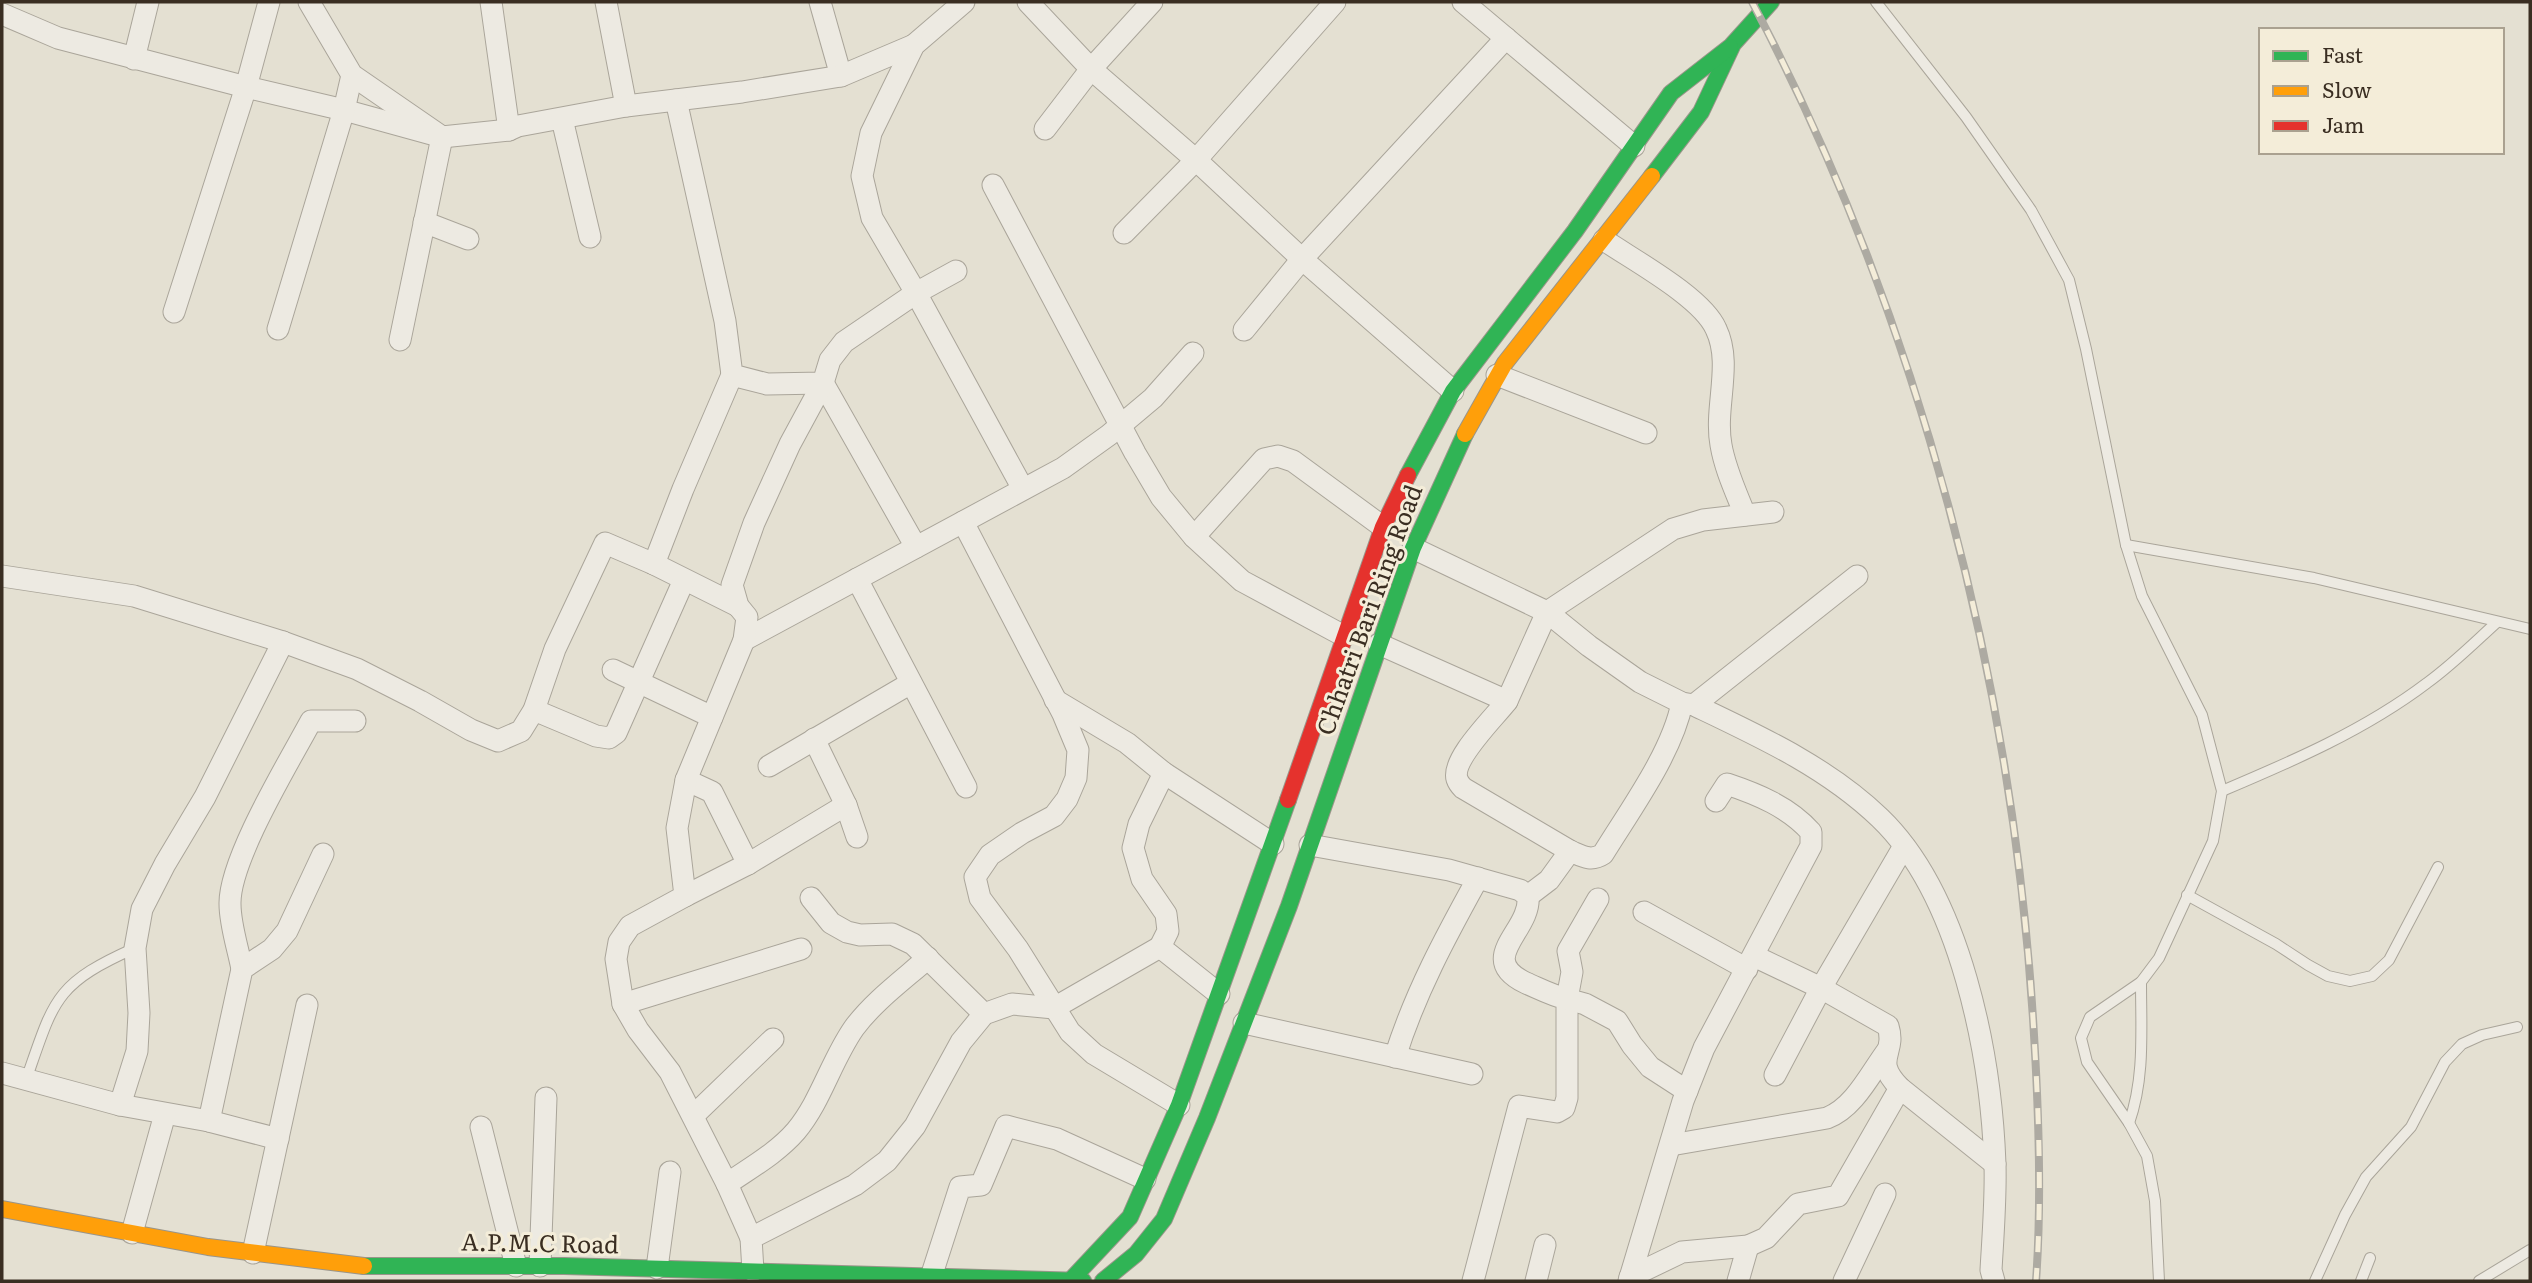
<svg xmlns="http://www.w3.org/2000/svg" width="2532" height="1283" viewBox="0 0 2532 1283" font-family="Literata,serif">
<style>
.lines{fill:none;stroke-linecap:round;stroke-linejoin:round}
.lane-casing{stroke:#aaa59a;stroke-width:12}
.street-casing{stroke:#aaa59a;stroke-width:23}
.fast-casing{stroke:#9a958a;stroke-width:18}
.slow-casing{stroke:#9a958a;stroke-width:18}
.jam-casing{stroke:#9a958a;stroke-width:18}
.lane{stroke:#edeae2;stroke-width:10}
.street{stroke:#edeae2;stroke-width:21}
.fast{stroke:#30b455;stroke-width:16}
.slow{stroke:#ff9f0a;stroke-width:16}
.jam{stroke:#e5322d;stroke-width:16}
.rail-casing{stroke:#adaaa2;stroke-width:8}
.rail{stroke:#f4edd9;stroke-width:5;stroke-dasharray:16;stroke-linecap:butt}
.labels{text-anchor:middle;stroke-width:6;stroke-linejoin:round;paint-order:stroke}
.street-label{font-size:24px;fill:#3a2e22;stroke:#f4edd9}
</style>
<rect width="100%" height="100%" fill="#e4e0d2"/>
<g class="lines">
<defs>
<g id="lane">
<polyline points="1876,2 1966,117 2031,210 2069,280 2086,349 2126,545 2142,596 2202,715 2222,791 2213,841 2159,958 2141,982 2090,1017 2081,1038 2087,1062 2129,1123 2147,1156 2155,1201 2159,1281"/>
<polyline points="2126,545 2314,578 2530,629"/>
<path d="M2222,791c71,-30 143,-61 205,-108 25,-18 47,-40 69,-60"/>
<polyline points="2187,895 2276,944 2308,965 2328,976 2350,981 2372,976 2389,960 2438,867"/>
<path d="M26,1080c28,-80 28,-96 109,-132"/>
<path d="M2129,1123c16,-45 12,-93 12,-141"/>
<polyline points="2315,1281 2345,1215 2366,1177 2411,1127 2445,1062 2462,1044 2482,1035 2517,1027"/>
<polyline points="2361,1281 2370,1258"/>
<polyline points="2479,1281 2530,1250"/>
</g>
<g id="street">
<polyline points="309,2 352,75 442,137 400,340"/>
<polyline points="491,2 509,130"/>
<polyline points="606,2 626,106"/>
<polyline points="820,2 841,76"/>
<polyline points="964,2 914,45 871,133 862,176 872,218 916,293 1023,489"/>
<polyline points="1028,2 1091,69 1196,160 1302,259 1453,391"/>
<polyline points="1463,2 1634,146"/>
<polyline points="2,14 58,38 246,87 344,110 442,137 509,130 518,126 626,106 742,92 841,76 914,45"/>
<polyline points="134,59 148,2"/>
<polyline points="676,100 725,321 732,375 767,384 823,383 830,360 844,342 916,293 956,271"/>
<polyline points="562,119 590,237"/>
<polyline points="1045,129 1091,69 1152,2"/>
<polyline points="993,185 1135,453 1161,497 1194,537 1242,581 1344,636"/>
<polyline points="424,222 468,239"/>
<polyline points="1124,233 1196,160 1335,2"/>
<path d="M1604,240c29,20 98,57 112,89 17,35 -2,78 5,116 4,24 15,47 24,70"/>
<polyline points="174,312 246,87 269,2"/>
<polyline points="278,329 344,110 352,75"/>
<polyline points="1244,330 1302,259 1506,38"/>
<polyline points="1497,375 1646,433"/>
<polyline points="823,383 916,547"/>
<polyline points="963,522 1063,714 1078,750 1076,778 1067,799 1054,816 1022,833 990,855 975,877 980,898 1018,949 1070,1032 1094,1054 1179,1105"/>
<polyline points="1194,537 1264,459 1278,456 1293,461 1383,527"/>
<path d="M1413,548l134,64 42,34 51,36 42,21 12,2c65,31 133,62 186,113 81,78 111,237 115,346 1,35 -2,71 -4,106l3,11"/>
<polyline points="654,564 738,606"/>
<polyline points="2,576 134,596 283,642 357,669 420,701 471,730 498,741 521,731 534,710 555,649 605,543 654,564 683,489 732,375"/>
<polyline points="857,579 966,787"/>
<polyline points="744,640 1063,468 1109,435 1153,398 1193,353"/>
<polyline points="1379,644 1507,701 1547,612 1673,529 1703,520 1773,512"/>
<polyline points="613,670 712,717"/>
<polyline points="1055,700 1127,743 1164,773 1273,844"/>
<path d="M1507,701c-12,16 -56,58 -50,78 1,3 4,7 6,9l107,63"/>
<polyline points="1694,705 1857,576"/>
<polyline points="534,710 596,736 609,738 616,733 684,580"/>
<polyline points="814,739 846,805 857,837"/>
<polyline points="769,766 911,683"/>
<polyline points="1164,773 1139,824 1133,848 1142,879 1166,914 1168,931 1160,947 1219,994"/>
<polyline points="686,780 712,792 748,864"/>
<path d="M1310,845l139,25 71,20 8,6c4,35 -54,62 -2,87 14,6 27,13 41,16v99l-3,10 -7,4 -38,-6 -46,175"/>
<polyline points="685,896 748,864 846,805"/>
<path d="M1528,896l21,-16 21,-29c12,5 21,11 33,3 27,-44 69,-101 79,-151"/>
<polyline points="811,898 831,923 847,932 860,935 892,934 913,944 984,1014"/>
<polyline points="1598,899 1568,951 1572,972 1567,999 1585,1004 1617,1021 1632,1045 1650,1067 1687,1091"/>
<polyline points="1644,912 1747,969"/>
<path d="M1754,956l67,32 67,38c9,29 -17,32 12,62l95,76"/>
<path d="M242,969c-4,-21 -12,-44 -12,-65 -1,-44 59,-142 81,-183h44"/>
<polyline points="623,1004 801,949"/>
<polyline points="1244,1023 1472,1074"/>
<path d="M1395,1057c20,-64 51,-121 83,-179"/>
<polyline points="2,1073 120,1105 209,1121 278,1139"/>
<polyline points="1775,1075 1821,988 1904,846"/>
<polyline points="120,1105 137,1051 139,1013 135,948 142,909 165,864 205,797 283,642"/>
<polyline points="693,1116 773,1039"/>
<polyline points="209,1121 242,969 272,949 287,931 323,854"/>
<polyline points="481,1127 516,1266"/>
<path d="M1671,1145l156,-27c27,-10 43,-44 60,-67"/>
<path d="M727,1184c23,-16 50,-31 69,-53 25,-30 35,-70 58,-103 20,-27 49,-48 74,-70"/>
<polyline points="132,1233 165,1114"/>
<polyline points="751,1238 727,1184 670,1072 638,1030 623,1004 616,959 619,942 630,926 685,896 677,828 686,780 744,640 747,617 738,606 732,585 754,523 790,444 823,383"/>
<polyline points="253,1253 307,1005"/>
<polyline points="540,1266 546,1098"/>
<polyline points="657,1268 670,1172"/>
<polyline points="753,1271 751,1238 855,1185 887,1161 915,1126 961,1042 984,1014 1012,1004 1054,1008 1160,947"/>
<polyline points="931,1277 960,1187 981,1185 1006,1126 1057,1139 1145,1179"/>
<polyline points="1630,1277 1682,1252 1748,1246 1766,1238 1798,1204 1838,1196 1900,1088"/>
<polyline points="1536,1281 1545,1245"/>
<path d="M1629,1281l54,-180 21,-53 107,-202v-14c-22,-25 -54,-38 -84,-48l-11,17"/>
<polyline points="1738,1281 1748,1246"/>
<polyline points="1844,1281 1885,1194"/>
</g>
<g id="fast">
<polyline points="1652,176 1701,112 1733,44 1771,2"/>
<polyline points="1408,475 1453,391 1575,231 1671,93 1730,47"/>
<polyline points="364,1266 564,1266 1083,1281"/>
<polyline points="1070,1281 1130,1217 1179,1105 1288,800"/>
<polyline points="1103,1281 1136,1254 1164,1219 1207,1118 1289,906 1413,548 1465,434"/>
</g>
<g id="slow">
<polyline points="1465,434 1505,363 1652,176"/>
<polyline points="2,1209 208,1247 364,1266"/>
</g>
<polyline id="jam" points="1288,800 1383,527 1408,475"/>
</defs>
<use href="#lane" class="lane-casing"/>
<use href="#street" class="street-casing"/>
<use href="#fast" class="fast-casing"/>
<use href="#slow" class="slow-casing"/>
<use href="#jam" class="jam-casing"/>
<use href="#lane" class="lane"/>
<use href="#street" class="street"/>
<use href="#fast" class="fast"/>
<use href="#slow" class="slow"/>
<use href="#jam" class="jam"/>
<defs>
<path id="rail" d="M1752,2c166,313 262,680 282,1033 5,82 8,165 2,246"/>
</defs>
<use href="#rail" class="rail-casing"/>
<use href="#rail" class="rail"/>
</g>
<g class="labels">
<g class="street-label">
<text transform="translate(1370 610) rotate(-70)" y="8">Chhatri Bari Ring Road</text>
<text transform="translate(540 1244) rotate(1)" y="8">A.P.M.C Road</text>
</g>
</g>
<rect width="2532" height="1283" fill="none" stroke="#3a2e22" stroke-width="7"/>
<rect x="2259" y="28" width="245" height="126" fill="#f4edd9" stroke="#aaa190" stroke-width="2"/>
<rect x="2273" y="51" width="35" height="10" fill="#30b455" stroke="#aaa190" stroke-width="2"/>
<text x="2322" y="63" font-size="21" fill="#3a2e22">Fast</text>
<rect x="2273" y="86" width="35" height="10" fill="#ff9f0a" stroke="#aaa190" stroke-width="2"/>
<text x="2322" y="98" font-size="21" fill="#3a2e22">Slow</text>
<rect x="2273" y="121" width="35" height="10" fill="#e5322d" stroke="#aaa190" stroke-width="2"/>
<text x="2322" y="133" font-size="21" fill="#3a2e22">Jam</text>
</svg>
